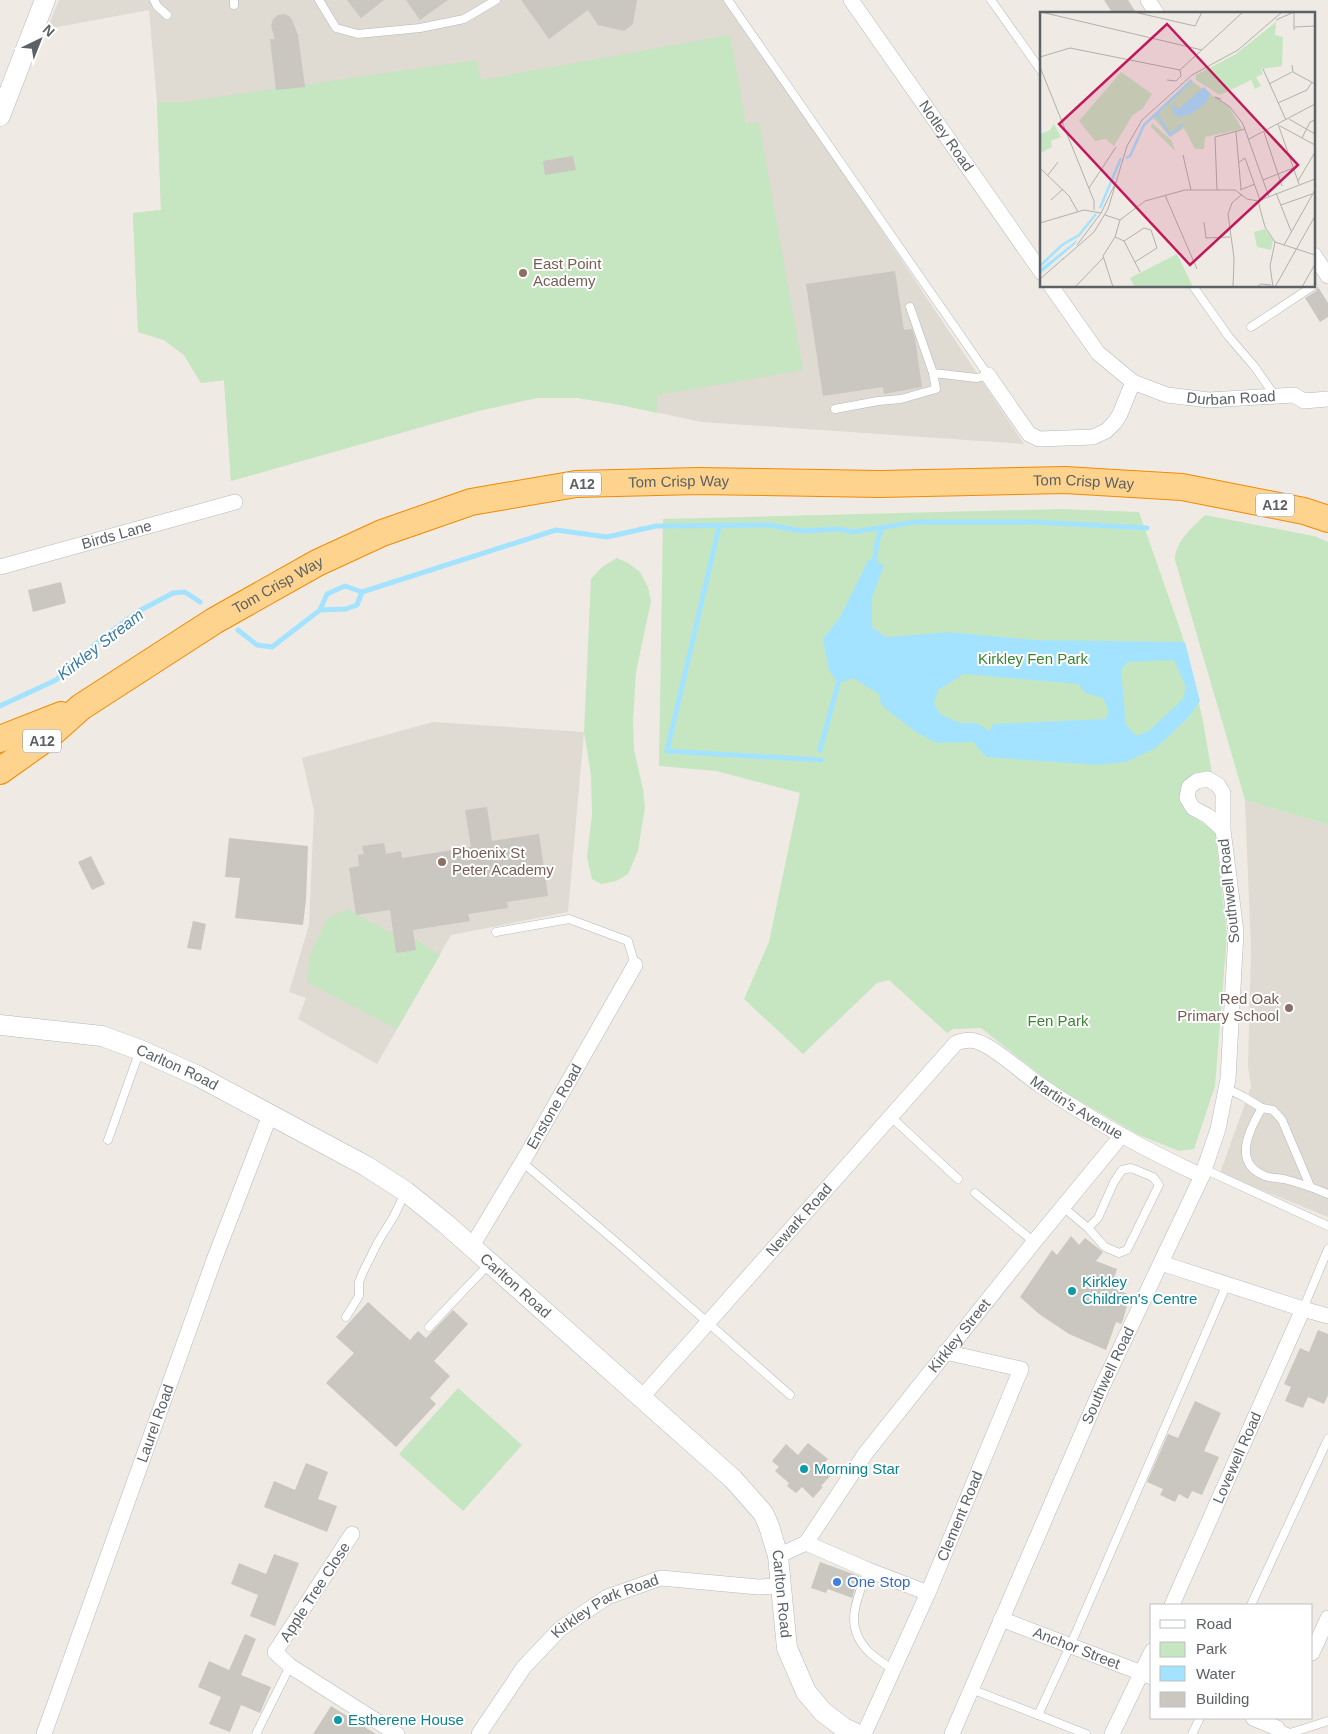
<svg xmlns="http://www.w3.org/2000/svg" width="1328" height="1734" viewBox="0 0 1328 1734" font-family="Helvetica,sans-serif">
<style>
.education{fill:#dfdad2}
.green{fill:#c5e6c1}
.water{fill:#a4e3ff;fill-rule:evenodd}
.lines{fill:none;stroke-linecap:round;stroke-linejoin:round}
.stream{stroke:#a4e3ff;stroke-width:5}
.building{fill:#cac6c0}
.lane-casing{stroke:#b5b8bb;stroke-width:9}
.street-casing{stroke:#b5b8bb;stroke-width:16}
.secondary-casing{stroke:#b3b8bc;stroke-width:21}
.highway-casing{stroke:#f38900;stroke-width:28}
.lane{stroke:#fff;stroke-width:8}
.street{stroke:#fff;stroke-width:15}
.secondary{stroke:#fff;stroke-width:20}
.highway{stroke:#fdd38d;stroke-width:26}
.education-dot{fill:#8d6e63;stroke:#fff;stroke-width:2}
.culture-dot{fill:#0f9aa8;stroke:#fff;stroke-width:2}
.shop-dot{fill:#3f7fe0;stroke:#fff;stroke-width:2}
.labels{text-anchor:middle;stroke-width:4;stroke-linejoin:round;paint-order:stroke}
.shield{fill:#fff;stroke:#8d9093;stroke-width:1}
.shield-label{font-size:14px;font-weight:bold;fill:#5c6165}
.street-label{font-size:15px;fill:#5c6165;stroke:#fff}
.education-label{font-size:15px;fill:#785e54;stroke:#fff;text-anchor:start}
.park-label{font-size:15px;fill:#3b8434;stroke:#fff}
.culture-label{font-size:15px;fill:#0d838f;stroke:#fff;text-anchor:start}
.shop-label{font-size:15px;fill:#366cbe;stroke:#fff;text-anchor:start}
.water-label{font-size:16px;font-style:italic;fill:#3b79a0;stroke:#fff}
.inset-river{fill:none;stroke:#a4e3ff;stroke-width:2.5}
.inset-road{fill:none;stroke:#b0b0ad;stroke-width:1}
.view{fill:#c2185b;fill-opacity:0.15;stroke:#c2185b;stroke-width:2.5}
.inset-edge{fill:none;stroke:#5c6165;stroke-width:2.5}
</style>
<rect width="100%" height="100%" fill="#efebe4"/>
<g class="education">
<polygon points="59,0 724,0 845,175 1024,444 702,422 621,405 578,398 537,398 478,411 231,481 224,380 201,383 184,355 164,340 138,332 133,213 161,210 157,102 149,10 47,29"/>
<polygon points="433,722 584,732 568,912 451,935 377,1064 298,1019 306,998 289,992 309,925 314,811 302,758"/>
<polygon points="1245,800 1328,825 1328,1217 1220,1173 1251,1087 1248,1066 1251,951"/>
</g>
<g class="green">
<polygon points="730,35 746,124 759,122 803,370 657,395 657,413 621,405 578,398 536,398 478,411 231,481 224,380 201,383 184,355 164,340 138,332 133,213 161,210 157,102 183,102 477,60 481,80"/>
<polygon points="1061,509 1139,512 1182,635 1202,716 1212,773 1196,773 1183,783 1181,796 1190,815 1215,831 1227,935 1215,1086 1194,1149 1179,1151 1139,1135 1057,1088 981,1028 953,1029 947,1033 889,980 877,983 803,1054 744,999 769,942 800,793 716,771 659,766 663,519"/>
<path d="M1205,515l109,21 14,6v283l-83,-25 -70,-240c0,-19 18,-33 30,-45z"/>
<polygon points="617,558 628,563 640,572 648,587 651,601 636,672 633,720 634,750 643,789 645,807 638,851 628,874 616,881 601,884 592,879 587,857 592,815 591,775 584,732 591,579 602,567"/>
<polygon points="347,909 393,934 396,953 416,950 415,939 440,955 397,1029 307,982 310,955 327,919"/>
<polygon points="458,1388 522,1445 463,1511 399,1454"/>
</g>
<path class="water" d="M869,559l15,6 -12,33v29l14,10 64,-5 85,8 150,2 15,59 -11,16 -33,31 -30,14 -29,3 -111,-8 -13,-15 -37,1 -20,-11 -25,-19 -10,-9 -2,-10 -26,-16 -15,6 -9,-14 -6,-31 17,-22zM1174,660l12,27 -3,12 -33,31 -13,6 -11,-11 -5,-55 7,-8zM964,674l114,10 7,9 18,5 6,14 -4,7 -112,5 -3,7 -14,-8h-16l-20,-9 -6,-11 4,-13z"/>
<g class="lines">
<g class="stream">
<polyline points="719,527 667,751 821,760"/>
<polyline points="874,562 878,538 882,528"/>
<polyline points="320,610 327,594 345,586 362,592"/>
<polyline points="238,630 257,645 272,647 320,610 346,609 357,605 362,592 556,530 607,537 656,526 769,525 802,531 839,529 853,532 916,522 1035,522 1147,528"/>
<polyline points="0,706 56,680 101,639 139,611 173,593 185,592 200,602"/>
<polyline points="820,750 838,684"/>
</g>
</g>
<g class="building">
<polygon points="347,0 384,0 361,18"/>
<polygon points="406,0 448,0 420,20"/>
<polygon points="521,0 637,0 633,24 624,31 598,25 588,10 549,39"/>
<polygon points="1104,0 1128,0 1137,14 1113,14"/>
<polygon points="284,14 289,16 292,20 298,35 305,87 276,90 270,39 275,39 271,26 273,19 278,15"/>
<polygon points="573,156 576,170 545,175 543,161"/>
<polygon points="895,271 904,330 912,329 915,338 922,387 884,394 883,387 823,396 806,284"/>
<polygon points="1318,287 1328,303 1328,317 1320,322 1305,298 1316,291"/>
<polygon points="61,582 66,603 33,612 28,590"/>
<polygon points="487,807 492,841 539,834 548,896 507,902 508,908 468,914 470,921 413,930 416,950 396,953 390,910 356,915 349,868 359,866 358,855 364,854 362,846 384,843 386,854 401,851 402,858 471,847 465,810"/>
<polygon points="229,838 308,846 306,900 303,925 235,918 240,878 225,877"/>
<polygon points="91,856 105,884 92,890 78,862"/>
<polygon points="193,921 206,924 201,950 187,948"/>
<polygon points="1071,1236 1079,1245 1085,1238 1103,1252 1096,1261 1117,1269 1111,1287 1130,1295 1123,1320 1121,1324 1116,1322 1106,1350 1069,1334 1039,1314 1020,1297 1052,1250 1057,1255"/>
<polygon points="368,1302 410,1340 418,1331 426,1338 453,1310 468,1324 434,1361 450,1376 430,1398 436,1404 396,1447 326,1383 354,1353 336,1337"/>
<polygon points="1318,1330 1328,1334 1328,1395 1324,1404 1308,1397 1303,1408 1285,1401 1291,1387 1284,1384 1300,1348 1309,1352"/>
<polygon points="1195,1401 1221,1413 1204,1451 1219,1457 1202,1495 1192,1491 1188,1499 1179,1494 1175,1502 1160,1495 1163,1489 1147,1482 1168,1434 1178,1438"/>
<polygon points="808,1443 828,1459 823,1464 834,1472 821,1486 823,1487 813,1498 802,1487 796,1493 787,1486 789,1483 775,1471 779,1467 772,1461 786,1444 798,1455"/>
<polygon points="306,1463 328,1472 318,1499 337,1506 327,1532 264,1507 274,1481 295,1490"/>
<polygon points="274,1554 299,1563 275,1626 250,1616 258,1595 231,1584 239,1563 266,1574"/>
<polygon points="820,1562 859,1576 852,1598 828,1589 826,1593 811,1588"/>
<polygon points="245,1634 256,1639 241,1675 271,1687 260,1713 241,1705 230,1732 209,1724 221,1697 198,1687 209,1661 229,1670"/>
<polygon points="331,1706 376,1734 313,1734"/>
</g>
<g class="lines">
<defs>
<g id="lane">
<polyline points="154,0 157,6 167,15"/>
<polyline points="234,0 234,5"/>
<polyline points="319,0 336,28 358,34 420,28 464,19 496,0"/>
<polyline points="728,0 988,375 977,378 933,373 936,389 901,399 878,401 835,409"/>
<polyline points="991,0 1042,72"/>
<polyline points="1193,286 1229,337 1254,366 1275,396"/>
<polyline points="910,307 933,373"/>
<polyline points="1251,327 1313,286"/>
<polyline points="496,932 569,919 628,941 635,965"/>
<path d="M1226,1088l18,9 18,11c-13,22 -30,55 3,68 6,2 13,2 19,3 15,4 30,9 44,15"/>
<polyline points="1262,1108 1273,1110 1282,1120 1310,1186"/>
<polyline points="890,1116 958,1179"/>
<polyline points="108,1140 140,1050"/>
<polyline points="522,1162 622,1247 790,1395"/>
<polyline points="1204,1169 1328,1226"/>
<polyline points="975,1193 1034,1242"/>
<polyline points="1063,1207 1088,1228 1105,1247 1119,1253 1127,1250 1159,1185 1153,1177 1131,1168 1122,1170 1114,1182 1098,1218 1088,1228"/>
<polyline points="1303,1309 1328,1249"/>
<polyline points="346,1317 359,1296 359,1282 363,1272 378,1242 394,1216 405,1193"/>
<polyline points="429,1327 489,1264"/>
<path d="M868,1570c-11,29 -25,55 0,81 7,7 17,13 25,19"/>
<polyline points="1251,1605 1328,1439"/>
<polyline points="971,1689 1038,1715 1070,1646 1227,1284"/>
<polyline points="1038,1715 1086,1734"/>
<polyline points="1277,1728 1290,1733 1328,1721"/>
<polyline points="256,1734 290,1666"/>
<polyline points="1192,1734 1200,1718"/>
</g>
<g id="street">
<path id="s1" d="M851,0l191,273"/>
<polyline points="1148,0 1157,14"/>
<polyline points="1314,255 1328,276"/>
<path id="s2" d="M1051,286l47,67 35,29 34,13 42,5 85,-5 10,6 24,-2"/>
<polyline points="988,375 1029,434 1039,439 1093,437 1106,431 1115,422 1120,414 1133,382"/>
<path id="s3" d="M0,567l235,-65"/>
<path id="s4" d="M472,1246l54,-90 109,-191"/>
<polyline points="1161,1263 1303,1309 1328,1316"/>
<path id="s5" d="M641,1398l315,-355c11,-4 18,-4 29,2 19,10 36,27 55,40 51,35 106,65 162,91"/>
<polyline points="352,1534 275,1652 290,1666 397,1734"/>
<path id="s6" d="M806,1543l59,-89 169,-212 88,-107"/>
<polyline points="778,1556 806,1543 868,1570 928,1593"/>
<path id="s7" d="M1172,1605l131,-296"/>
<path id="s8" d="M1001,1619l151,58"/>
<polyline points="1312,1653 1328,1618"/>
<polyline points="1253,1718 1277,1728"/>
<path id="s9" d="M44,1734l170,-474 56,-145"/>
<path id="s10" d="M479,1734l45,-67 36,-38 47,-32 54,-19 97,9 23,-1"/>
<path id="s11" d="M864,1734l64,-141 93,-224 -76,-17"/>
<path id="s12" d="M952,1734l150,-347 100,-211 16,-47 10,-50 8,-147 -13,-102v-37l-5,-8 -10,-6 -11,2 -8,6 -2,11 6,10 15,8 15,14"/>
<polyline points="1112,1734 1152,1651"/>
</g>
<g id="secondary">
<polyline points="0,116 45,0"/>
<path id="s13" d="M0,1025l102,11 38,14 58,26 168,90 39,25 41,33 287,255 30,34 6,13 9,30 9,92 19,44 17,20 21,16 13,6"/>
</g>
<g id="highway">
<polyline points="0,739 61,715"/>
<path id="s14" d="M0,771l45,-32 36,-32 133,-86 103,-58 65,-30 89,-31 105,-18 122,-3 182,3 185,-4 117,7 122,24 24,8"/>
</g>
</defs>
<use href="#lane" class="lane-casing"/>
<use href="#street" class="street-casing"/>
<use href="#secondary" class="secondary-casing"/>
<use href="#highway" class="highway-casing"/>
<use href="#lane" class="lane"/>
<use href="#street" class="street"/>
<use href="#secondary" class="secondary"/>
<use href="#highway" class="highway"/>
</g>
<g class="education-dot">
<circle cx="523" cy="273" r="5"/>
<circle cx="442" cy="862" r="5"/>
<circle cx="1289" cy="1008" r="5"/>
</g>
<g class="culture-dot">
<circle cx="1072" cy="1291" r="5"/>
<circle cx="804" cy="1469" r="5"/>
<circle cx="338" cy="1720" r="5"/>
</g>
<circle class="shop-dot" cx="837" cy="1582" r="5"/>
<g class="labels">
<g class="shield">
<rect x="563" y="472.5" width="38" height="23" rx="4"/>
<rect x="1256" y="493.5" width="38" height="23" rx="4"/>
<rect x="23" y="729.5" width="38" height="23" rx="4"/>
</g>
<g class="shield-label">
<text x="582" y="489">A12</text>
<text x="1275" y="510">A12</text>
<text x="42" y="746">A12</text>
</g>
<g class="street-label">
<text dy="5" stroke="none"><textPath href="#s1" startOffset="166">Notley Road</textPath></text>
<text dy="5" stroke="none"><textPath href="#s2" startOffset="228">Durban Road</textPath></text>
<text dy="5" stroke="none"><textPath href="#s14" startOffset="755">Tom Crisp Way</textPath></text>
<text dy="5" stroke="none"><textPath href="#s14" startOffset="1160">Tom Crisp Way</textPath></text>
<text dy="5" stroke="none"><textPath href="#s3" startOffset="121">Birds Lane</textPath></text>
<text dy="5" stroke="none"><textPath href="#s14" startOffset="335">Tom Crisp Way</textPath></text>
<text transform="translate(1229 891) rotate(-96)" y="5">Southwell Road</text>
<text dy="5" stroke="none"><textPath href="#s13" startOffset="184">Carlton Road</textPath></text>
<text dy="5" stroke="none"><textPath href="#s4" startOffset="162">Enstone Road</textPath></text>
<text dy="5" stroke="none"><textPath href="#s5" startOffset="616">Martin's Avenue</textPath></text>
<text dy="5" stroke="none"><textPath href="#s5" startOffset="238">Newark Road</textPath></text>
<text dy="5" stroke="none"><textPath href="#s13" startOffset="589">Carlton Road</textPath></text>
<text dy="5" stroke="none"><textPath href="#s6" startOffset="258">Kirkley Street</textPath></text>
<text dy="5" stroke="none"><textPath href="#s12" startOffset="391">Southwell Road</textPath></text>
<text dy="5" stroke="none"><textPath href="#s9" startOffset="330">Laurel Road</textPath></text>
<text dy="5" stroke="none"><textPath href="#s7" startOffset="161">Lovewell Road</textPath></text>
<text dy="5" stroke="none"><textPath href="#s11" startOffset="238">Clement Road</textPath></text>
<text transform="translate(315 1592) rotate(-57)" y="5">Apple Tree Close</text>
<text dy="5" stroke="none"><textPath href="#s13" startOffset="1009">Carlton Road</textPath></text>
<text dy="5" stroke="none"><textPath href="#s10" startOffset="184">Kirkley Park Road</textPath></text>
<text dy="5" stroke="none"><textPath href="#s8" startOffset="81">Anchor Street</textPath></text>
</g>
<g class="education-label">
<text x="533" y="269">East Point<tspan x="533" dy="17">Academy</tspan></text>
<text x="452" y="858">Phoenix St<tspan x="452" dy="17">Peter Academy</tspan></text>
<text x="1279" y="1004" text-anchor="end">Red Oak<tspan x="1279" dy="17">Primary School</tspan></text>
</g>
<g class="park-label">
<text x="1033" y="664">Kirkley Fen Park</text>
<text x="1058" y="1026">Fen Park</text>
</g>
<g class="culture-label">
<text x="1082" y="1287">Kirkley<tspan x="1082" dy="17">Children's Centre</tspan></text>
<text x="814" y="1474">Morning Star</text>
<text x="348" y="1725">Estherene House</text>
</g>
<g class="shop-label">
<text x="847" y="1587">One Stop</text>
</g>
<g class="water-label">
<text transform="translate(100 644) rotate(-38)" y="6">Kirkley Stream</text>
</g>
</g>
<g transform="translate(1040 12)">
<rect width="275" height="275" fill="#efebe4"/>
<path d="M236,10l-1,13 8,2 -1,29 -21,3 2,5 -7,3 5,9 -6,3 -4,-9 -31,15 -24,-15v-5l40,-21zM81,60l31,22 -9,14 -11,8 -18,30 -8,-7 -11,2 -16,-20zM150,68l39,27 13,22 -37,8 -1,12h-9l-11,-21 -14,9 -18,-21zM112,111l20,18 3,10 -24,-24zM14,112l7,13 -10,4 1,6 -12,6v-19l10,-4zM225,217l8,11 -2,10 -14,-3 -3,-15zM137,242l16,33h-58l-5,-9z" fill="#c5e6c1"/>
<path d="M164,75l6,6 -4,10 -15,11 -12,3 -5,-3 -2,-10 7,5zM37,228l-2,4 -35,30v-5z" fill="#a4e3ff"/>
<path class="inset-river" d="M117,102l13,21 13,-11M86,146l4,-2 14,-31 48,-45M60,196l21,-50M0,254l22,-21 17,-10 17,-21"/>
<path class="inset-road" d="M1,0l161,38M94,0l61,14 7,-14M236,8l18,-8M254,15l21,-1M254,18v-18M0,45l30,-9 110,22 63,-58M252,53l1,7 22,12M0,55l54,134v9M223,57l23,51M127,68l9,1 5,-5 -1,-6M229,72l23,-12M181,87l-6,-2 15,10 13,17 26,73M238,91l29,-13 5,-8M249,107l26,15M238,112l21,60M240,114l35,19M196,120l5,57M224,120l18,54M262,126l8,-16 5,-2M209,127l66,-35M143,143l8,35M198,151l7,-5 15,42M0,156l29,28 9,16M8,163l10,-13M223,168l30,-12M258,169l17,-29M49,176l27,-41M177,178l-2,-53 30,-8M200,178l15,-6M236,181l15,38M125,183l32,74M11,188l12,-11M218,189l7,26 10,15 -5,24 3,21M241,193l31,-11M65,203l15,5 25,-19 40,-11h50l12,9 11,2 57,-22M164,210l2,16 24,-1M0,211l44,-13 17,3M75,225l9,4 16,31M84,229l20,-13 7,2 6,18 -22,14M235,230l40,13M37,233l24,-32 15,-31M244,233l31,-55M22,248l32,-28 14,-23 19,-63 15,-26 50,-45 46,-25 44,-38M0,267l24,-21M35,275l28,-29M73,275l-10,-31 12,-19 5,-17M193,275l1,-29 -6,-44 4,-11 10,-9M217,275l4,-3 10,1M235,275l40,-71M262,275l13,-23"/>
<path class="view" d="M127,12l131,141 -108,100 -131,-141z"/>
<rect width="275" height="275" class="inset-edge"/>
</g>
<rect x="1150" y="1604" width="162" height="115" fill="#ffffff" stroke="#bec0c1"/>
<rect x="1160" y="1620" width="25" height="8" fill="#ffffff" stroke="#bec0c1"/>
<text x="1196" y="1629" font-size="15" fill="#5c6165">Road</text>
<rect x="1160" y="1642" width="25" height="15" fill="#c5e6c1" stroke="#bec0c1"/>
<text x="1196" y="1654" font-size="15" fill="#5c6165">Park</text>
<rect x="1160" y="1666" width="25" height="15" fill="#a4e3ff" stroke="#bec0c1"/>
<text x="1196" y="1679" font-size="15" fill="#5c6165">Water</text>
<rect x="1160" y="1692" width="25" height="15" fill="#cac6c0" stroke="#bec0c1"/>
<text x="1196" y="1704" font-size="15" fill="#5c6165">Building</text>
<g transform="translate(40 40) rotate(43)" stroke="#ffffff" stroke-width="4" paint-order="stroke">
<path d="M0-4L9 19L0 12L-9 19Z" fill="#5c6165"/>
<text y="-8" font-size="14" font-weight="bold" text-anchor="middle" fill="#5c6165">N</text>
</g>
</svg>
